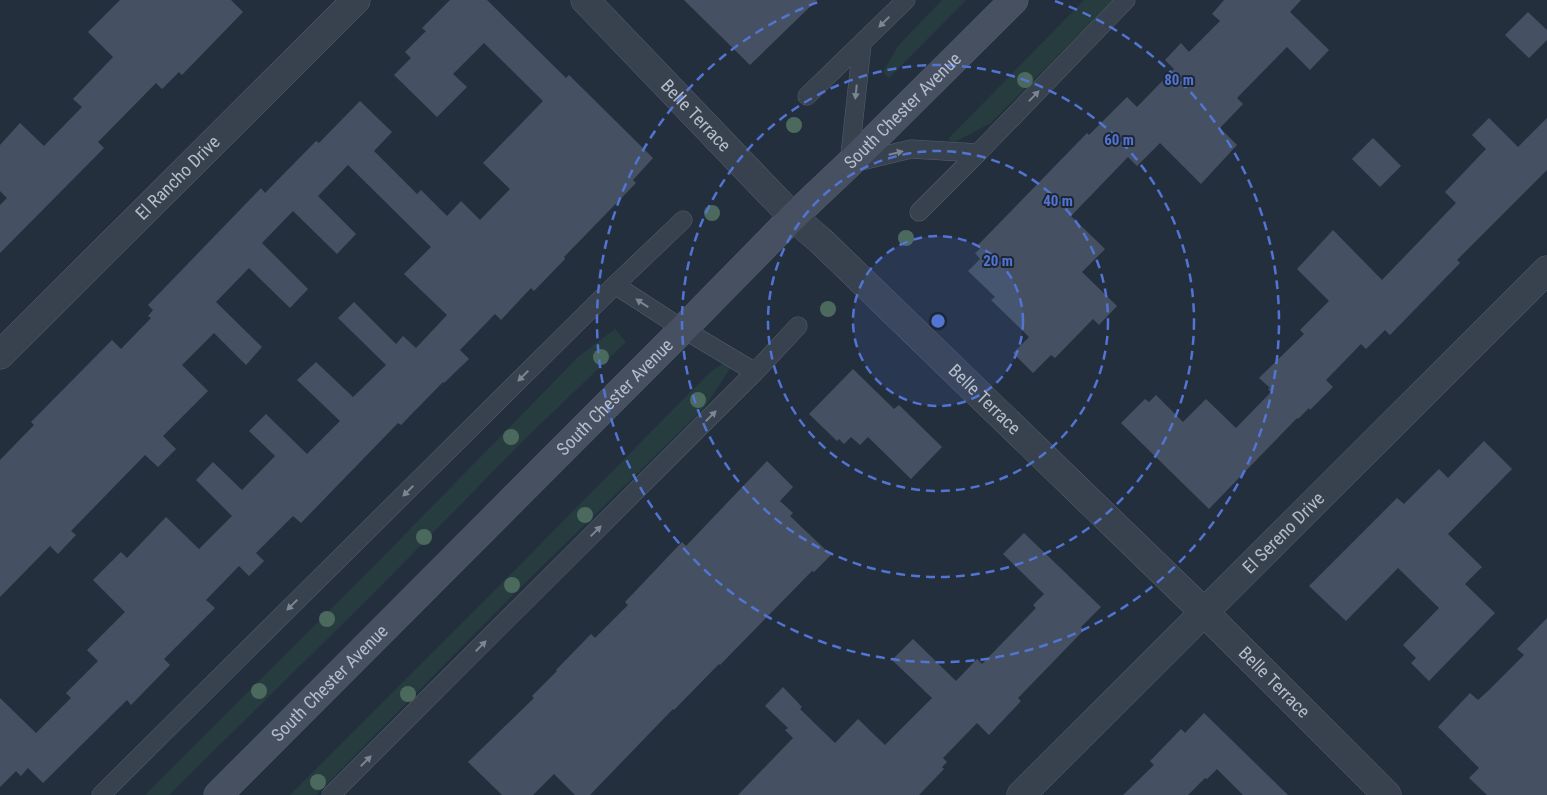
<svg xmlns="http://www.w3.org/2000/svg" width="1547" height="795" viewBox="0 0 1547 795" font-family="'Roboto Condensed',sans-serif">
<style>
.green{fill:#263c3f}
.building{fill:#455162}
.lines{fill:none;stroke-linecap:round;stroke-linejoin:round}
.service-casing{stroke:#565f6c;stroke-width:19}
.minor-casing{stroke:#565f6c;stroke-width:29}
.tertiary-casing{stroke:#565f6c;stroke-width:29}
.secondary-casing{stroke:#565f6c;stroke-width:29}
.service{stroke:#38414e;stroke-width:18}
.minor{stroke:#38414e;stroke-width:28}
.tertiary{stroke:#38414e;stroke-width:28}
.secondary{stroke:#465061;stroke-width:28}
.tree{fill:#4b6a5d}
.oneway{fill:#7c8592}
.ring{fill:none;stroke:#5274d3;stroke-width:2.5;stroke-dasharray:9 6}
.labels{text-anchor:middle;stroke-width:4;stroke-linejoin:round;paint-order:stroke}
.street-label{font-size:18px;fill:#b4bcc9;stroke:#1d2633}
.centre{fill:#5274d3;stroke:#1d2633;stroke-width:2.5}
.ring-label{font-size:15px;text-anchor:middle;font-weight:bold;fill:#5274d3;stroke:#1d2633;stroke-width:4;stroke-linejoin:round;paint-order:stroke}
</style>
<rect width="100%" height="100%" fill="#242f3e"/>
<g class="green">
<polygon points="942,0 966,0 889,78 883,72 898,46"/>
<polygon points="1084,0 1113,0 991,123 953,143 948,139"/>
<polygon points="615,329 626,342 524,440 378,589 169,795 145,795 370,570 579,356"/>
<polygon points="730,360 733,364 705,407 507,601 316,795 290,795 509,576 711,371"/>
</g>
<g class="building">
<polygon points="120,0 231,0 243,12 182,75 179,72 162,89 156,83 98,142 104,148 0,253 0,205 7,198 0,191 0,145 20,123 44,146 82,107 73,99 113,57 88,32"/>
<polygon points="450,0 487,0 566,78 569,75 653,158 633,180 636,183 564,257 565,259 534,291 531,288 501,320 495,314 460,350 469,359 444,383 443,382 401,425 398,423 301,523 293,516 256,553 264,561 249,576 239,566 206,600 215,608 164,659 170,665 131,705 127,700 43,783 28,768 21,776 16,771 0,787 0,698 36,733 71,698 66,693 98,661 87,650 125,612 93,580 121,552 127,558 166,517 199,549 232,516 196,480 213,462 242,490 275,456 249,431 266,414 307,454 340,421 297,380 316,362 353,397 386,365 338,318 354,302 396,344 403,336 416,348 447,315 404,274 431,247 348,165 318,196 356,234 337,254 293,211 262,243 308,289 290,308 249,268 216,302 262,347 246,365 214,333 182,365 208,391 163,436 176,449 158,467 145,455 71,531 76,535 58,554 50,546 0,597 0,460 34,425 31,422 112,340 121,349 151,318 148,316 153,310 148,305 261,188 265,193 316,141 319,143 360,101 392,132 374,151 417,194 421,190 447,216 461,201 480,220 510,189 483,163 543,101 484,43 453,74 467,87 437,117 394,75 411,58 405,52 426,31 422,28"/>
<polygon points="684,0 817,0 750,65"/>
<polygon points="1224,0 1301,0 1290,12 1329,50 1310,70 1287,47 1237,98 1243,104 1220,128 1237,145 1201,184 1160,143 1137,166 1128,157 1071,216 1105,249 1082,272 1117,306 1099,325 1093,319 1055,358 1051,355 1033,373 1013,353 1029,337 991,300 995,297 968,271 980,259 975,253 980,249 977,246 1087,133 1089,135 1127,97 1137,107 1174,69 1165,60 1181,43 1189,52 1220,21 1212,14"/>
<polygon points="1528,12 1547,30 1547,40 1529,58 1505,35"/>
<polygon points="1489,118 1518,147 1547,118 1547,170 1457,260 1460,263 1390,335 1385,330 1366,349 1361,344 1326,380 1333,387 1310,410 1309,408 1298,419 1297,418 1209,509 1121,423 1145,399 1149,402 1156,395 1183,422 1206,399 1236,428 1271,392 1268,389 1270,388 1259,378 1304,334 1300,330 1329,301 1297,269 1333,230 1382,280 1456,203 1445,192 1486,149 1472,135"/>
<polygon points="1373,138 1401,166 1380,187 1352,159"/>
<polygon points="853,369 894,409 899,405 942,447 911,479 868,437 860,445 851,437 844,444 839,439 837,441 809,414"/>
<polygon points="1484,441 1512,469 1448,534 1482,567 1465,584 1495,613 1429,681 1411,663 1416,658 1403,645 1439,608 1398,568 1346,621 1309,586 1397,498 1404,504 1439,469 1448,478"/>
<polygon points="767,461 793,487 780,501 793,513 790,516 831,555 814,572 812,571 720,665 719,664 674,710 673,709 590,795 575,795 554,774 533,795 502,795 468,762 534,698 532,696 557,671 556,670 591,634 595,638 628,605 625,602 682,542 686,546"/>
<polygon points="1024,533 1101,607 1081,627 1084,630 1018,698 1021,701 989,735 977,723 943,758 947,762 942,767 944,769 919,795 738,795 793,738 785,730 788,728 765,706 783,687 802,707 800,709 835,743 858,719 885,745 932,698 892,660 913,639 956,681 977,659 982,664 1036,608 1033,605 1044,594 1003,554"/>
<polygon points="1547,618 1547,795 1487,795 1469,778 1479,768 1438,727 1470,693 1478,700 1488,691 1524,655 1517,649"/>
<polygon points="1204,713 1288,795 1243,795 1217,769 1207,779 1205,778 1188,795 1123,795 1154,765 1150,761 1181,729 1185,733"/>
</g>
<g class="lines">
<defs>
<g id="service">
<polyline points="862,44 849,164 911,149 978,153 1126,0"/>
<polyline points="807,96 906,0"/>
<polyline points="919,212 978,153"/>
<polyline points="615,285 683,220"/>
<polyline points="755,372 798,326"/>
<polyline points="101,795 615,285 683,329 755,372 331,795"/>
</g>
<g id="minor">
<path id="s1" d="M0,355l356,-355"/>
<path id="s2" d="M1021,795l526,-525"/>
</g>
<g id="tertiary">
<path id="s3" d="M585,0l208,217 28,24 383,371 183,183"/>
</g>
<g id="secondary">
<path id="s4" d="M218,795l465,-466 110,-112 56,-53 165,-164"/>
</g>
</defs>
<use href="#service" class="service-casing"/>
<use href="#minor" class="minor-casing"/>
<use href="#tertiary" class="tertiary-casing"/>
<use href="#secondary" class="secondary-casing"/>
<use href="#service" class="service"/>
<use href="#minor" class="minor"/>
<use href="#tertiary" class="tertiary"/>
<use href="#secondary" class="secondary"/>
</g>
<g class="tree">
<circle cx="1025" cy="80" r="8"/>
<circle cx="794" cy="125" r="8"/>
<circle cx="712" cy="213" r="8"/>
<circle cx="906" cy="238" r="8"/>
<circle cx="828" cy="309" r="8"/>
<circle cx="601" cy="357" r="8"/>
<circle cx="698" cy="400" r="8"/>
<circle cx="511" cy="437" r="8"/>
<circle cx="585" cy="515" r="8"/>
<circle cx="424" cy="537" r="8"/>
<circle cx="512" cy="585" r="8"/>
<circle cx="327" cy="619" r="8"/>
<circle cx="259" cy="691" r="8"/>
<circle cx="408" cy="694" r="8"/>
<circle cx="318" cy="782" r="8"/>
</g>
<defs><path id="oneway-solid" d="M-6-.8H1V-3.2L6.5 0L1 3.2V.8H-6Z" transform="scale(1.25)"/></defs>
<g class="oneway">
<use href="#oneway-solid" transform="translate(884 22) rotate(135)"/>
<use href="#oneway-solid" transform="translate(856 92) rotate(96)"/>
<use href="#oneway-solid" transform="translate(1034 96) rotate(-46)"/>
<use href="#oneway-solid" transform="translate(896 153) rotate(-14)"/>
<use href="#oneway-solid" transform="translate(642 303) rotate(-147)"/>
<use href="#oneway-solid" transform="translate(523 376) rotate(135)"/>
<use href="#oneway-solid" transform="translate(711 416) rotate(-45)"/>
<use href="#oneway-solid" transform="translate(408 491) rotate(135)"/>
<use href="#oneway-solid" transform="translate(596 531) rotate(-45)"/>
<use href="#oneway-solid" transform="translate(292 605) rotate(135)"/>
<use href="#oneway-solid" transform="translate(481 646) rotate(-45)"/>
<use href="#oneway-solid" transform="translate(366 761) rotate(-45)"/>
</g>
<circle cx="938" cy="321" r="85" fill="#5274d3" fill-opacity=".12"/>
<g class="ring">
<circle cx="938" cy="321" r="85"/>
<circle cx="938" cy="321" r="170"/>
<circle cx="938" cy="321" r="256"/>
<path d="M1055 1A341 341 0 1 1 821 1"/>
</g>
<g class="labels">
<g class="street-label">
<text dy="6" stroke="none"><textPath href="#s4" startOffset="968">South Chester Avenue</textPath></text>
<text dy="6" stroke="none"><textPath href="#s3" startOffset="160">Belle Terrace</textPath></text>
<text dy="6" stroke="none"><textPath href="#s1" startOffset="251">El Rancho Drive</textPath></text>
<text dy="6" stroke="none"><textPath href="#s4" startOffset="562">South Chester Avenue</textPath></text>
<text dy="6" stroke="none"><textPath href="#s3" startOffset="565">Belle Terrace</textPath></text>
<text dy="6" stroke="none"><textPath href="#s2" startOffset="371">El Sereno Drive</textPath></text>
<text dy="6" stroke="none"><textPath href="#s3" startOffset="970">Belle Terrace</textPath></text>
<text dy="6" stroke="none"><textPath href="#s4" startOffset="158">South Chester Avenue</textPath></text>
</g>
</g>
<circle cx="938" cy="321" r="8" class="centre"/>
<g class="ring-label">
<text x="1179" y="85">80 m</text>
<text x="1119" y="145">60 m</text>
<text x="1058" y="206">40 m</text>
<text x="998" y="266">20 m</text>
</g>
</svg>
